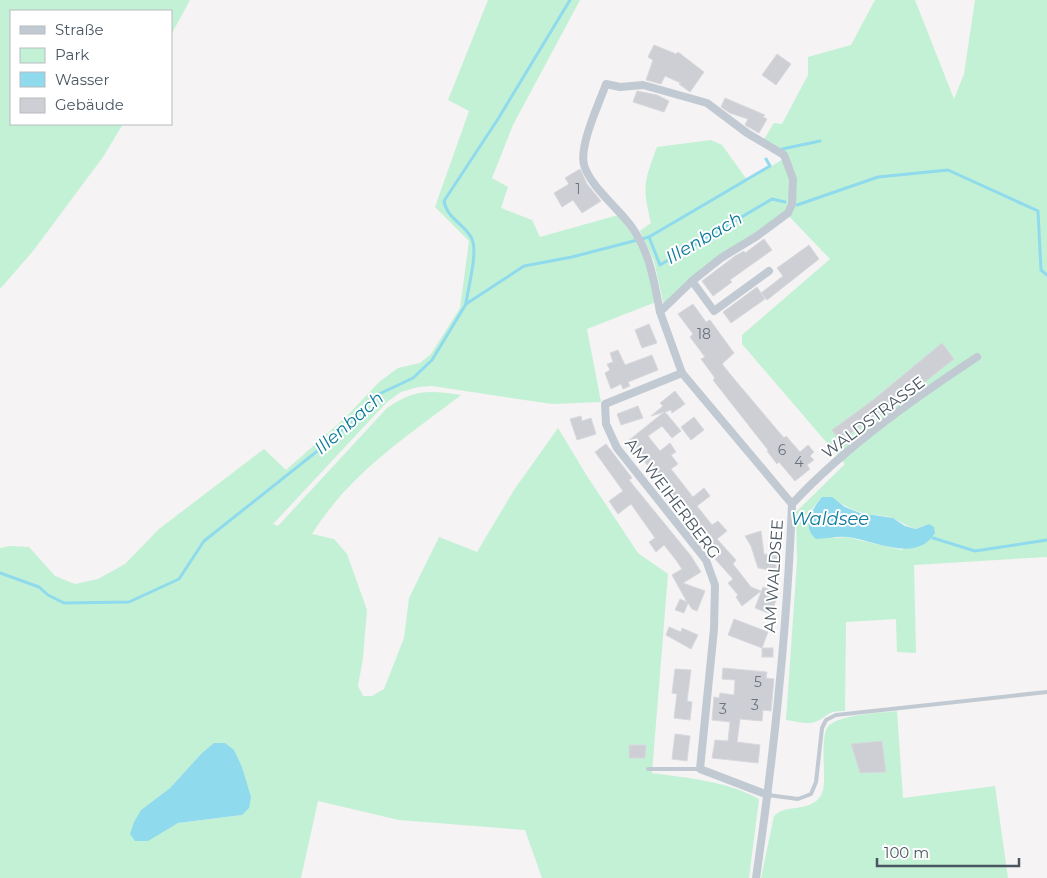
<svg xmlns="http://www.w3.org/2000/svg" width="1047" height="878" viewBox="0 0 1047 878" font-family="Montserrat,sans-serif">
<style>
.green{fill:#c3f1d5;fill-rule:evenodd}
.water{fill:#90daee}
.lines{fill:none;stroke-linecap:round;stroke-linejoin:round}
.stream{stroke:#90daee;stroke-width:3}
.building{fill:#cdcfd5;stroke:#d7d9de}
.service{stroke:#c1cad2;stroke-width:4}
.minor{stroke:#c1cad2;stroke-width:8}
.labels{text-anchor:middle;stroke-width:4;stroke-linejoin:round;paint-order:stroke}
.number-label{font-size:14px;fill:#6b747e}
.street-label{font-size:16px;fill:#4a5661;stroke:#fff}
.water-label{font-size:18px;font-style:italic;fill:#0c7c9b;stroke:#fff}
</style>
<rect width="100%" height="100%" fill="#f5f3f3"/>
<g class="green">
<polygon points="0,0 190,0 171,35 171,11 11,11 11,124 123,124 103,157 33,251 0,289"/>
<path d="M488,0h92l-67,125 -21,53 16,9 -7,21 31,12 8,17 78,-22 24,33 14,54 -69,27 14,73 -49,2 -120,-18 -14,1 -17,5 -14,10 -114,122 5,2 109,-118c27,-19 42,-18 74,-13 -56,43 -111,78 -149,139l22,5 13,15 20,56 -4,48 -5,28 5,10h9l12,-7 20,-51 5,-40 30,-61 38,15 37,-62 44,-62 29,48 51,77 30,21 -16,199c35,5 75,8 107,26l-10,79h-207l-17,-48 -126,-10 -81,-19 -17,77h-301v-330l10,-2 19,1 26,29 20,8 23,-5 27,-15 34,-35 105,-80 22,21 60,-53 33,-35 19,-14 22,-5 11,-9 29,-46 9,-67 -34,-34 34,-96 -21,-11zM201,754l41,13 4,14 -4,34 -64,8 -14,7 -23,-20 29,-22z"/>
<path d="M875,0h40l39,99 10,-25 11,-74h72v557l-133,8 2,88 -19,-1 -1,-33 -50,3 -1,89c-21,0 -16,6 -30,11 -8,3 -21,-1 -29,-2l11,-159 -1,-49 49,-48 -103,-120v-9l88,-76 -46,-48 -11,10 -54,35 -55,50 -10,-45 -14,-30 11,-8c-9,-37 -7,-41 6,-76l54,-7 11,5 26,36 35,-22 -22,-15 13,-21 8,1 26,-49v-18l43,-12zM822,497c13,0 22,10 35,14 11,5 24,3 35,7 9,3 15,9 25,11l8,-4 -23,25 -56,-13 -12,1 -22,-29z"/>
<path d="M897,711l6,87 92,-12 13,92h-247l13,-62c12,-12 34,-4 45,-18 6,-7 5,-17 5,-26 0,-13 -2,-29 2,-42 5,-16 56,-17 71,-19z"/>
</g>
<g class="water">
<path d="M822,497h10l13,10 15,6 33,5 12,8 11,3 13,-5 5,3 1,6c-19,31 -61,7 -88,4 -10,-1 -21,2 -31,2 -15,-12 -4,-30 6,-42z"/>
<polygon points="214,743 225,743 234,750 242,767 251,797 249,808 242,815 178,823 148,841 135,841 130,834 134,822 141,810 170,788 201,754"/>
</g>
<g class="lines">
<g class="stream">
<polyline points="782,149 820,141"/>
<polyline points="797,205 878,177 948,170 1038,211 1041,270 1047,275"/>
<polyline points="649,237 770,166 766,159"/>
<path d="M466,303c2,-15 12,-50 6,-64 -7,-15 -25,-20 -28,-38l54,-82 72,-119"/>
<polyline points="933,538 975,551 1047,540"/>
<polyline points="0,573 39,587 48,595 64,603 129,602 179,579 204,541 335,437 377,395 413,378 432,360 466,304 524,266 572,257 649,237 660,265 772,199 785,202"/>
</g>
</g>
<g class="building">
<polygon points="654,45 676,54 678,52 704,72 690,92 679,84 681,83 665,76 661,84 646,80 653,60 648,57"/>
<polygon points="777,54 791,64 776,85 762,75"/>
<polygon points="637,91 657,95 669,101 664,112 633,102"/>
<polygon points="725,98 765,115 763,117 767,119 759,133 745,125 748,119 730,113 721,107"/>
<polygon points="580,169 587,184 601,201 582,213 573,200 562,207 554,193 569,184 565,178"/>
<polygon points="764,239 772,250 730,280 732,282 713,296 702,281 735,256 744,251 745,253"/>
<polygon points="809,245 819,259 767,300 761,293 783,276 777,268"/>
<polygon points="757,287 765,299 731,323 723,312"/>
<polygon points="693,304 706,322 710,320 734,353 722,364 735,380 784,438 786,436 800,452 808,445 814,452 810,456 814,460 807,465 810,469 795,481 779,462 777,464 767,451 768,450 713,380 715,378 701,359 705,357 690,337 693,334 678,314"/>
<polygon points="649,324 657,343 642,348 635,330"/>
<polygon points="942,343 954,359 884,414 881,411 840,441 832,430 873,400"/>
<polygon points="618,350 625,365 652,355 658,370 628,382 630,386 623,389 621,384 611,389 605,373 610,370 607,364 613,362 610,353"/>
<polygon points="675,391 685,404 672,413 671,410 665,412 681,431 672,438 662,426 648,436 660,451 670,443 676,452 671,455 678,464 671,469 693,497 704,488 710,496 697,506 712,525 718,521 727,531 717,539 736,560 733,564 751,587 761,591 742,606 736,597 738,595 728,583 733,579 715,559 719,555 628,441 664,412 651,416 663,406 660,403"/>
<polygon points="638,406 643,418 621,425 617,414"/>
<polygon points="581,416 582,421 591,418 596,434 577,440 570,419"/>
<polygon points="694,417 704,430 691,440 681,427"/>
<polygon points="606,444 632,478 629,480 691,556 701,572 683,583 705,591 697,611 692,609 688,603 684,613 675,610 680,599 687,602 672,575 682,569 676,560 664,545 656,552 649,542 655,538 631,504 618,514 609,501 623,491 595,452"/>
<polygon points="761,531 764,554 781,556 780,572 758,568 751,546 745,536"/>
<polygon points="763,587 775,592 772,598 776,600 771,614 755,608"/>
<polygon points="734,619 768,632 762,648 728,635"/>
<polygon points="669,627 681,632 682,628 698,635 691,649 666,635"/>
<rect x="762" y="648" width="11" height="9"/>
<polygon points="723,668 767,672 766,678 774,679 771,711 763,710 762,721 740,719 737,742 760,745 758,763 712,758 715,740 728,741 730,722 712,720 714,697 719,698 720,693 734,695 735,680 722,679"/>
<polygon points="675,669 691,670 687,701 692,702 690,720 674,718 677,694 672,693"/>
<polygon points="675,734 690,736 687,761 672,759"/>
<polygon points="882,741 886,772 860,773 851,744"/>
<polygon points="629,745 646,745 645,758 629,758"/>
</g>
<g class="lines">
<g class="service">
<polyline points="648,769 700,769"/>
<polyline points="768,795 798,799 811,794 816,782 822,728 826,720 836,715 1047,692"/>
</g>
<g class="minor">
<polyline points="692,281 714,311 769,271"/>
<path d="M660,312l32,-31 29,-23 36,-22 31,-23 4,-9 1,-25 -9,-24 -37,-22 -40,-30 -64,-18 -23,2 -14,-3c-7,20 -27,61 -22,81 6,21 34,43 47,61 19,26 23,55 29,86l22,61 110,131c-5,125 -18,250 -36,374"/>
<polyline points="682,373 605,404 606,424 617,448 706,560 715,585 714,629 700,769 768,795"/>
<path d="M792,504c53,-57 120,-104 185,-147"/>
</g>
</g>
<g class="labels">
<g class="number-label">
<text x="578" y="194">1</text>
<text x="704" y="339">18</text>
<text x="782" y="455">6</text>
<text x="799" y="467">4</text>
<text x="758" y="687">5</text>
<text x="755" y="710">3</text>
<text x="723" y="714">3</text>
</g>
<g class="street-label">
<text transform="translate(873 417) rotate(-37)" y="6">WALDSTRASSE</text>
<text transform="translate(673 498) rotate(53)" y="6">AM WEIHERBERG</text>
<text transform="translate(773 576) rotate(-86)" y="6">AM WALDSEE</text>
</g>
<g class="water-label">
<text transform="translate(704 238) rotate(-30)" y="6">Illenbach</text>
<text transform="translate(349 423) rotate(-41)" y="6">Illenbach</text>
<text x="830" y="525">Waldsee</text>
</g>
</g>
<rect x="10" y="10" width="162" height="115" fill="#ffffff" stroke="#b7bbc0"/>
<rect x="20" y="26" width="25" height="8" fill="#c1cad2" stroke="#b7bbc0"/>
<text x="55" y="35" font-size="15" fill="#4a5661">Straße</text>
<rect x="20" y="48" width="25" height="15" fill="#c3f1d5" stroke="#b7bbc0"/>
<text x="55" y="60" font-size="15" fill="#4a5661">Park</text>
<rect x="20" y="72" width="25" height="15" fill="#90daee" stroke="#b7bbc0"/>
<text x="55" y="85" font-size="15" fill="#4a5661">Wasser</text>
<rect x="20" y="98" width="25" height="15" fill="#cdcfd5" stroke="#b7bbc0"/>
<text x="55" y="110" font-size="15" fill="#4a5661">Gebäude</text>
<path d="M877 858v8h142v-8" fill="none" stroke="#4a5661" stroke-width="2.5"/>
<text x="884" y="858" font-size="15" fill="#4a5661" stroke="#ffffff" stroke-width="4" paint-order="stroke">100 m</text>
</svg>
